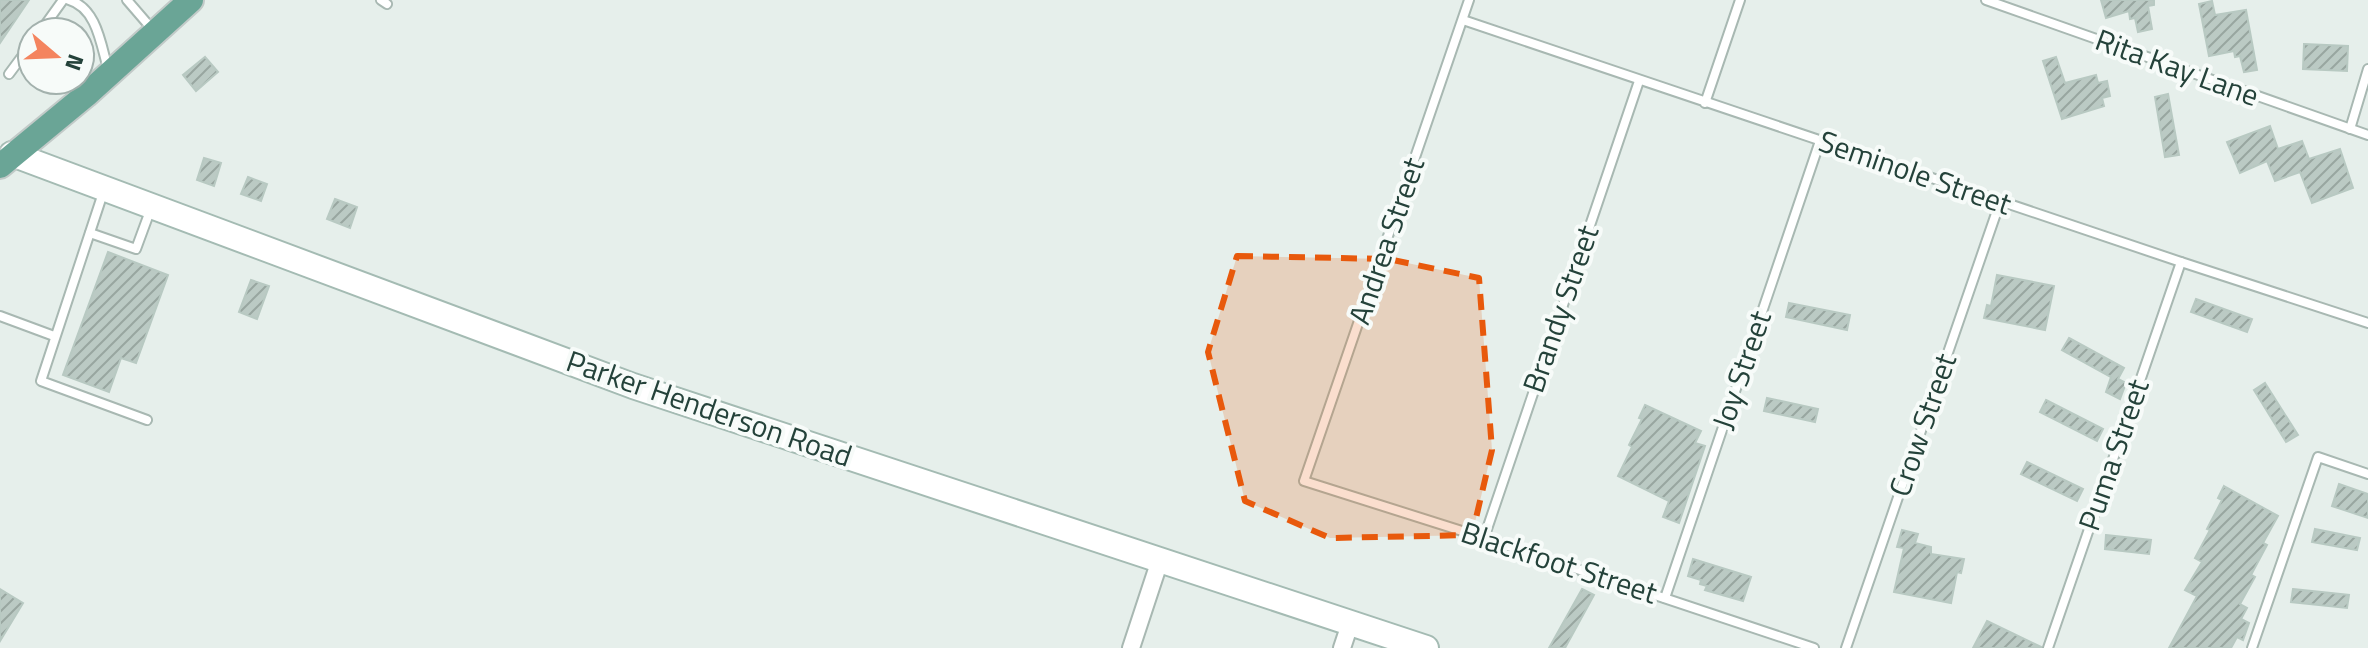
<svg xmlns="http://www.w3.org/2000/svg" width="2368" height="648" viewBox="0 0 2368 648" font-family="'Titillium Web',sans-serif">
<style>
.building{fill:url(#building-hatch);stroke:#b8c9c2;stroke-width:2}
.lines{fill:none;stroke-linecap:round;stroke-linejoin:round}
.lane-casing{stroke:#a8b8b2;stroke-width:12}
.street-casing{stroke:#a8b8b2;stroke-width:20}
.secondary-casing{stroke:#a4bbb3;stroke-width:28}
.primary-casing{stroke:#c2cac8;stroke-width:28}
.lane{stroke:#fff;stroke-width:8}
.street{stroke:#fff;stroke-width:16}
.secondary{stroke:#fff;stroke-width:24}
.primary{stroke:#6aa596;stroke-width:24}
.marked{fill:#e8590c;fill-opacity:0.2;stroke:#e8590c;stroke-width:6;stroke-dasharray:16 10;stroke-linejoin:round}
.labels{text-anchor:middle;stroke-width:8;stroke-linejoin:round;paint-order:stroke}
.street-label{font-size:30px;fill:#24423a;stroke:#f7fbf9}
</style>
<defs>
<pattern id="building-hatch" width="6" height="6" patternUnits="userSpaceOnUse" patternTransform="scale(2)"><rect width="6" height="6" fill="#bbcac4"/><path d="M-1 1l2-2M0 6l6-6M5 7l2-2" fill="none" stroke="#98a6a0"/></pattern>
</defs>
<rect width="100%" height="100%" fill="#e6efeb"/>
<g class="building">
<polygon points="0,0 29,0 0,43"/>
<polygon points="2101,0 2154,0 2154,5 2148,6 2152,29 2138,32 2135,18 2130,19 2129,11 2106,18"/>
<polygon points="2212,1 2215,15 2246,10 2257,70 2244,72 2240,56 2235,57 2234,51 2209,56 2199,4"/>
<polygon points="2304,44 2348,46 2347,71 2303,69"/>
<polygon points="205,57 218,72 196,91 183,75"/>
<polygon points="2056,57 2065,83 2096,75 2098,83 2107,81 2110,96 2102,98 2104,106 2062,119 2043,61"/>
<polygon points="2168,94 2179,155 2165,157 2155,97"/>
<polygon points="2270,126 2278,149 2302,141 2309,159 2340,149 2353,188 2312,203 2300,172 2275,181 2267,161 2240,173 2227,142"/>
<polygon points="204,158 221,163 214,186 197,180"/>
<polygon points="248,177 267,184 261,201 241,194"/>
<polygon points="335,199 357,207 350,228 327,219"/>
<polygon points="108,252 168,275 136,363 121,358 109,392 63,375"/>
<polygon points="1997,275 2054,286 2045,330 1984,318 1987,305 1991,306"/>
<polygon points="251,280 269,286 257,319 239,312"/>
<polygon points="2196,299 2252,319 2247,332 2191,312"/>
<polygon points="1789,303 1850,315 1847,330 1786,317"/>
<polygon points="2069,338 2124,368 2118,379 2126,383 2120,399 2106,392 2111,377 2062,350"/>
<polygon points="2265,383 2298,435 2286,442 2254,390"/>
<polygon points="1767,398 1818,409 1815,422 1764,411"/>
<polygon points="2046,400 2103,429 2097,441 2040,412"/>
<polygon points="1645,405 1701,431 1695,443 1705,446 1679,523 1663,517 1669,501 1618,476 1632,447 1629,445 1642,419 1639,418"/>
<polygon points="2027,462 2083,489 2077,501 2021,474"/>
<polygon points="2339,484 2368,494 2368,518 2332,506"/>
<polygon points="2224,486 2278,516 2263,543 2267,545 2251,575 2255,577 2240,604 2247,608 2241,619 2249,623 2243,640 2237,637 2231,648 2169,648 2197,596 2185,590 2202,562 2195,558 2210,530 2207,529 2222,500 2218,498"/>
<polygon points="2315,529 2360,538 2357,550 2312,542"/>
<polygon points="1902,530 1918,534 1915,543 1931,547 1931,554 1964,559 1961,573 1957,572 1951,603 1894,592 1904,548 1897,547"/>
<polygon points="2106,535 2151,540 2149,554 2105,549"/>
<polygon points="1693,559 1751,577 1743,601 1705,590 1707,586 1700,584 1701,580 1688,576"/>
<polygon points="0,589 23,603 0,641"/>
<polygon points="1582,589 1594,595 1565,648 1549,648"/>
<polygon points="2293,589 2349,595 2347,608 2291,602"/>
<polygon points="1987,621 2041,647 2041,648 1973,648"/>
</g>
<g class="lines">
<defs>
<g id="lane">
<path d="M69,0c28,8 32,45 39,69"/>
<polyline points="127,0 152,29"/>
<polyline points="381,0 387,4"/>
<polyline points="1469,0 1304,481 1484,538 1814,648"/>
<polyline points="1986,0 2368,135"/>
<polyline points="1463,20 2181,262 2368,323"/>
<polyline points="40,32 63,0"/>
<polyline points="9,74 32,43"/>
<polyline points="1705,103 1740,0"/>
<polyline points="2350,129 2368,69"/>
<polyline points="103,193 41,381 147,420"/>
<polyline points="90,233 136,249 150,211"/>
<polyline points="0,316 54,336"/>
<polyline points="1484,538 1639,81"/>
<polyline points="1665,598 1820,141"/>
<polyline points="1846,648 2000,202"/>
<polyline points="2048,648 2181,262"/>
<polyline points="2252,648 2318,457 2368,474"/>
</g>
<g id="street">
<polyline points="1131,648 1160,560"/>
<polyline points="1342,648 1350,624"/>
</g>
<polyline id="secondary" points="12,154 633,386 1426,648"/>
<polyline id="primary" points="0,166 86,95 191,0"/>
</defs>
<use href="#lane" class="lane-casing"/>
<use href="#street" class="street-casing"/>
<use href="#secondary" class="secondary-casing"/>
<use href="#primary" class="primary-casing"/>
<use href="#lane" class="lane"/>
<use href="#street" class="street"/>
<use href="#secondary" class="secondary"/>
<use href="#primary" class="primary"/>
</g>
<path class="marked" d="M1237,256l151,3 91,19 13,172 -20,85 -142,3 -85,-37 -37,-149z"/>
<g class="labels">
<g class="street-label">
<text transform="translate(2177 68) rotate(20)" y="10">Rita Kay Lane</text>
<text transform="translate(1915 173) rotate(19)" y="10">Seminole Street</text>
<text transform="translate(1387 241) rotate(-71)" y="10">Andrea Street</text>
<text transform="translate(1561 309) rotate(-71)" y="10">Brandy Street</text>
<text transform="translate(1742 370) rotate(-71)" y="10">Joy Street</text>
<text transform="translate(709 409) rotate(19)" y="10">Parker Henderson Road</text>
<text transform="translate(1923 425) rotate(-71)" y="10">Crow Street</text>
<text transform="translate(2114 455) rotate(-71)" y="10">Puma Street</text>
<text transform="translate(1559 563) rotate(18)" y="10">Blackfoot Street</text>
</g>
</g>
<g transform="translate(56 56) rotate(109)"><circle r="38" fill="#f7fbf9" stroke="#a3b1ad" stroke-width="2"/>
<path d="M0-6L14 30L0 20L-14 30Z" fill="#f4845f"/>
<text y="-12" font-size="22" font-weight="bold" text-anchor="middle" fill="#24423a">N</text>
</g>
</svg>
